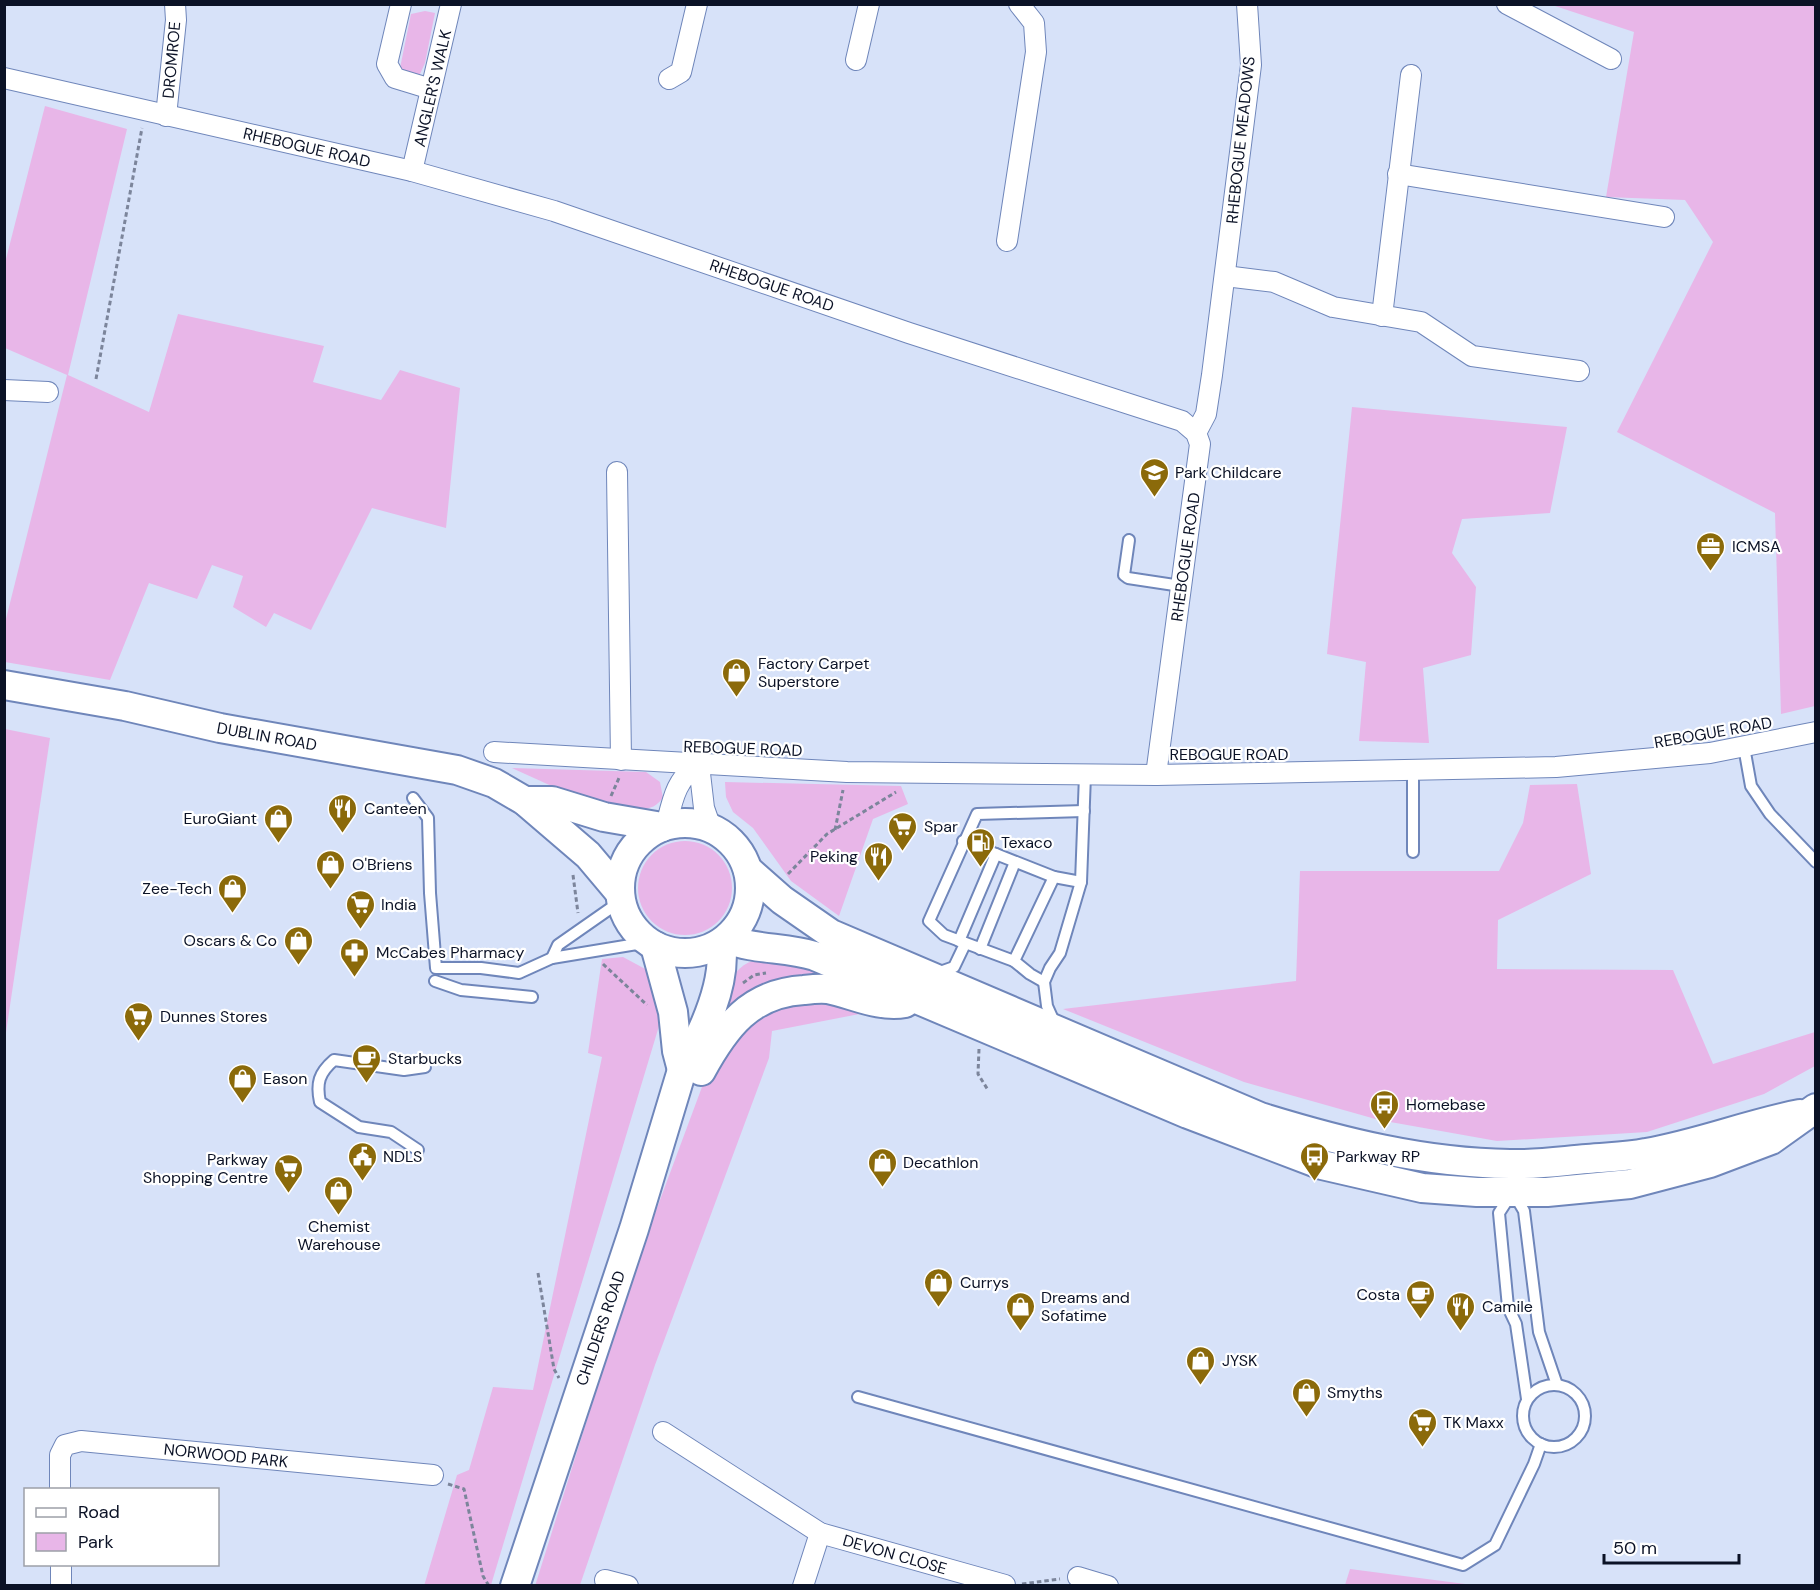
<svg xmlns="http://www.w3.org/2000/svg" width="1820" height="1590" viewBox="0 0 1820 1590" font-family="'DM Sans',sans-serif">
<style>
.green{fill:#e8b6e8}
.lines{fill:none;stroke-linecap:round;stroke-linejoin:round}
.service-casing{stroke:#6f86ba;stroke-width:14}
.minor-casing{stroke:#6f86ba;stroke-width:22}
.secondary-casing{stroke:#6f86ba;stroke-width:32}
.path{stroke:#7c859b;stroke-width:3;stroke-dasharray:4.5 3;stroke-linecap:butt}
.service{stroke:#fff;stroke-width:10}
.minor{stroke:#fff;stroke-width:20}
.secondary{stroke:#fff;stroke-width:28}
.labels{text-anchor:middle;stroke-width:4.5;stroke-linejoin:round;paint-order:stroke}
.street-label{font-size:16px;fill:#0b1226;stroke:#fff}
.poi-label{font-size:16px;fill:#0b1226;stroke:#fff;text-anchor:start}
</style>
<rect width="100%" height="100%" fill="#d7e2f9"/>
<g class="green">
<polygon points="1552,5 1815,5 1815,706 1781,714 1775,513 1617,432 1713,242 1685,200 1606,197 1634,32"/>
<polygon points="425,11 435,13 425,63 420,74 408,74 400,68 411,14"/>
<polygon points="45,106 127,129 68,375 149,412 178,314 324,346 313,382 381,400 400,370 460,388 446,528 372,508 311,630 274,613 266,627 233,607 243,576 212,565 197,599 149,583 110,680 5,662 5,623 67,375 5,348 5,263"/>
<polygon points="1352,407 1567,427 1550,513 1462,519 1452,553 1476,587 1471,655 1423,668 1429,743 1359,741 1366,662 1327,654"/>
<polygon points="5,729 50,738 5,1039 4,729"/>
<path d="M512,768l134,4 14,10 3,16c-3,3 -7,8 -11,9 -33,13 -109,-25 -140,-39z"/>
<polygon points="725,782 901,786 908,804 873,819 839,916 791,881 753,828 733,812 726,797"/>
<polygon points="1577,784 1591,874 1498,920 1497,969 1673,970 1713,1064 1815,1032 1815,1066 1764,1094 1647,1132 1497,1141 1379,1120 1244,1082 1063,1009 1296,981 1300,871 1499,871 1523,823 1530,785"/>
<circle cx="685" cy="888" r="47"/>
<polygon points="623,957 649,971 665,1006 491,1585 424,1586 457,1475 469,1470 493,1387 533,1390 602,1057 588,1053 602,959"/>
<path d="M765,958l62,14 -106,53c3,-30 7,-63 44,-67z"/>
<polygon points="822,996 880,1010 772,1031 769,1058 655,1365 580,1585 535,1586 634,1270 712,1060 755,1015"/>
<polygon points="1350,1569 1473,1585 1474,1585 1345,1585"/>
</g>
<g class="lines">
<defs>
<g id="service">
<polyline points="1129,540 1124,575 1128,578 1181,586"/>
<polyline points="1744,747 1751,786 1770,814 1816,862"/>
<polyline points="1413,770 1413,852"/>
<polyline points="413,798 428,818 430,893 436,968 481,968 519,973 552,958 649,942"/>
<polyline points="963,841 1054,877"/>
<polyline points="959,941 996,854"/>
<polyline points="980,949 1015,862"/>
<polyline points="552,958 558,945 621,901"/>
<polyline points="1014,961 944,935 929,921 977,814 1084,811"/>
<polyline points="937,973 954,967 965,944"/>
<polyline points="435,981 461,990 532,997"/>
<polyline points="1044,982 1030,974 1014,961 1054,877 1081,882"/>
<polyline points="1055,1024 1047,1006 1044,982 1050,968 1060,953 1081,882 1085,775"/>
<path d="M418,1150l-27,-18 -32,-5 -39,-25c-4,-19 -1,-29 14,-42l70,10 21,-3"/>
<polyline points="1514,1194 1524,1211 1539,1332 1557,1385"/>
<polyline points="1510,1196 1499,1213 1508,1307 1516,1324 1527,1399"/>
<circle cx="1554" cy="1416" r="31"/>
<polyline points="858,1397 1463,1565 1495,1545 1534,1464 1541,1444"/>
</g>
<g id="minor">
<polyline points="401,4 387,64 395,78 431,89"/>
<polyline points="1507,4 1611,59"/>
<polyline points="856,60 869,4"/>
<polyline points="4,78 412,171 554,211 909,333 1182,421 1196,433 1200,444 1156,775"/>
<polyline points="669,79 681,72 697,4"/>
<polyline points="166,116 176,20 175,4"/>
<polyline points="412,171 451,4"/>
<polyline points="1398,174 1664,217"/>
<polyline points="1007,241 1036,52 1034,23 1019,4"/>
<polyline points="1225,276 1274,282 1333,307 1421,322 1472,356 1579,371"/>
<polyline points="1382,316 1411,75"/>
<polyline points="4,390 48,392"/>
<polyline points="1196,433 1206,414 1212,375 1251,65 1247,4"/>
<polyline points="617,472 621,760"/>
<polyline points="494,752 847,772 1156,775 1556,767 1710,753 1816,732"/>
<path d="M666,826c6,-24 10,-49 33,-61l5,43 7,20"/>
<polyline points="663,1432 820,1533 1005,1585"/>
<polyline points="60,1490 60,1455 65,1445 81,1441 433,1475"/>
<polyline points="61,1564 61,1586"/>
<polyline points="1078,1577 1108,1586"/>
<polyline points="605,1580 628,1586"/>
<polyline points="803,1586 820,1533"/>
</g>
<g id="secondary">
<polyline points="4,685 125,706 220,728 457,770 494,783 525,801 588,855 620,893"/>
<polyline points="525,801 552,801 604,817 662,827"/>
<circle cx="685" cy="888" r="65"/>
<path d="M748,870l34,30 49,34 429,183c81,25 164,46 250,47 26,1 52,-3 77,-5 20,-2 40,-2 59,-6 53,-9 102,-29 154,-39"/>
<path d="M727,939c28,11 59,8 88,17l373,158 134,51 100,23 55,4h70l83,-8 80,-21 61,-23 45,-32"/>
<polyline points="655,946 673,1012 677,1051 682,1070"/>
<path d="M701,1071c24,-44 49,-78 103,-81 8,-1 16,-2 24,-1 25,5 51,19 77,14"/>
<path d="M515,1586l119,-357 48,-159c20,-35 45,-85 39,-127"/>
</g>
</defs>
<use href="#service" class="service-casing"/>
<use href="#minor" class="minor-casing"/>
<use href="#secondary" class="secondary-casing"/>
<g class="path">
<polyline points="96,379 142,128"/>
<polyline points="611,796 619,778"/>
<polyline points="835,830 843,790"/>
<polyline points="788,874 827,834 896,792"/>
<polyline points="573,875 578,913"/>
<polyline points="603,964 647,1005"/>
<polyline points="743,983 754,975 766,973"/>
<polyline points="979,1049 978,1074 988,1090"/>
<polyline points="538,1273 554,1369 559,1378"/>
<polyline points="448,1484 464,1489 483,1576 489,1586"/>
<polyline points="1022,1584 1060,1579"/>
</g>
<use href="#service" class="service"/>
<use href="#minor" class="minor"/>
<use href="#secondary" class="secondary"/>
</g>
<defs>
<symbol id="school-pin" viewBox="-11 -11 22 30"><path d="M0 17L-7.5 6A9.5 9.5 0 1 1 7.5 6Z" fill="#8b6a0a" stroke="#fff"/><path d="M0-5L7-2L0 1L-7-2ZM-4 1L0 2.5L4 1V4Q0 6-4 4Z" fill="#fff"/></symbol>
<symbol id="office-pin" viewBox="-11 -11 22 30"><path d="M0 17L-7.5 6A9.5 9.5 0 1 1 7.5 6Z" fill="#8b6a0a" stroke="#fff"/><path d="M-6-3h4V-5.5h4V-3h4V5H-6ZM-1-4.5V-3h2v-1.5ZM-6 0V1H6V0Z" fill="#fff"/></symbol>
<symbol id="shop-pin" viewBox="-11 -11 22 30"><path d="M0 17L-7.5 6A9.5 9.5 0 1 1 7.5 6Z" fill="#8b6a0a" stroke="#fff"/><path d="M-5-2.5h2.3a2.7 3.5 0 0 1 5.4 0H5L5.5 6h-11ZM-1.5-2.5h3a1.5 2.3 0 0 0-3 0Z" fill="#fff"/></symbol>
<symbol id="restaurant-pin" viewBox="-11 -11 22 30"><path d="M0 17L-7.5 6A9.5 9.5 0 1 1 7.5 6Z" fill="#8b6a0a" stroke="#fff"/><path d="M-5-6h1v4h1v-4h1v4h1v-4h1v5L-1.5 .5V6h-2V.5L-5-1ZM5-6V6H3V1.5H1.5Q1.5-4 5-6Z" fill="#fff"/></symbol>
<symbol id="supermarket-pin" viewBox="-11 -11 22 30"><path d="M0 17L-7.5 6A9.5 9.5 0 1 1 7.5 6Z" fill="#8b6a0a" stroke="#fff"/><path d="M-6-5.5h2.5l.6 2H6L4.5 2H-2.5L-4.4-4H-6ZM-1.5 3.2a1.3 1.3 0 1 0 .1 0ZM3 3.2a1.3 1.3 0 1 0 .1 0Z" fill="#fff"/></symbol>
<symbol id="fuel-pin" viewBox="-11 -11 22 30"><path d="M0 17L-7.5 6A9.5 9.5 0 1 1 7.5 6Z" fill="#8b6a0a" stroke="#fff"/><path d="M-5.5-6h7V0h2V4h1.3V-2.5L3-4.5l.8-.8L6-3V5H2.5V1h-1V6h-7ZM-4.2-4.7v3.2H.2V-4.7Z" fill="#fff"/></symbol>
<symbol id="pharmacy-pin" viewBox="-11 -11 22 30"><path d="M0 17L-7.5 6A9.5 9.5 0 1 1 7.5 6Z" fill="#8b6a0a" stroke="#fff"/><path d="M-2-6h4v4h4v4h-4v4h-4v-4h-4v-4h4Z" fill="#fff"/></symbol>
<symbol id="cafe-pin" viewBox="-11 -11 22 30"><path d="M0 17L-7.5 6A9.5 9.5 0 1 1 7.5 6Z" fill="#8b6a0a" stroke="#fff"/><path d="M-5.5-4.5H6V0H3Q3 3.5 0 3.5H-2.5Q-5.5 3.5-5.5 0ZM3-3.2v2h1.7v-2ZM-6 4.5H4V6H-6Z" fill="#fff"/></symbol>
<symbol id="bus-pin" viewBox="-11 -11 22 30"><path d="M0 17L-7.5 6A9.5 9.5 0 1 1 7.5 6Z" fill="#8b6a0a" stroke="#fff"/><path d="M-5-6H5V4H4V6H2V4H-2V6H-4V4H-5ZM-3.5-4V0h7V-4ZM-3.5 1.2v1.5H-2V1.2ZM2 1.2v1.5H3.5V1.2Z" fill="#fff"/></symbol>
<symbol id="civic-pin" viewBox="-11 -11 22 30"><path d="M0 17L-7.5 6A9.5 9.5 0 1 1 7.5 6Z" fill="#8b6a0a" stroke="#fff"/><path d="M-.6-6.5H3V-4.5H.6V-3L4-1V1h2V6H-6V1h2V-1L-.6-3ZM-1.2 2.5V6h2.4V2.5Z" fill="#fff"/></symbol>
</defs>
<g fill-rule="evenodd">
<use href="#school-pin" x="1138" y="456" width="33" height="45"/>
<use href="#office-pin" x="1694" y="530" width="33" height="45"/>
<use href="#shop-pin" x="720" y="656" width="33" height="45"/>
<use href="#restaurant-pin" x="326" y="792" width="33" height="45"/>
<use href="#shop-pin" x="262" y="802" width="33" height="45"/>
<use href="#supermarket-pin" x="886" y="810" width="33" height="45"/>
<use href="#fuel-pin" x="964" y="826" width="33" height="45"/>
<use href="#restaurant-pin" x="862" y="840" width="33" height="45"/>
<use href="#shop-pin" x="314" y="848" width="33" height="45"/>
<use href="#shop-pin" x="216" y="872" width="33" height="45"/>
<use href="#supermarket-pin" x="344" y="888" width="33" height="45"/>
<use href="#shop-pin" x="282" y="924" width="33" height="45"/>
<use href="#pharmacy-pin" x="338" y="936" width="33" height="45"/>
<use href="#supermarket-pin" x="122" y="1000" width="33" height="45"/>
<use href="#cafe-pin" x="350" y="1042" width="33" height="45"/>
<use href="#shop-pin" x="226" y="1062" width="33" height="45"/>
<use href="#bus-pin" x="1368" y="1088" width="33" height="45"/>
<use href="#civic-pin" x="346" y="1140" width="33" height="45"/>
<use href="#bus-pin" x="1298" y="1140" width="33" height="45"/>
<use href="#shop-pin" x="866" y="1146" width="33" height="45"/>
<use href="#supermarket-pin" x="272" y="1152" width="33" height="45"/>
<use href="#shop-pin" x="322" y="1174" width="33" height="45"/>
<use href="#shop-pin" x="922" y="1266" width="33" height="45"/>
<use href="#cafe-pin" x="1404" y="1278" width="33" height="45"/>
<use href="#shop-pin" x="1004" y="1290" width="33" height="45"/>
<use href="#restaurant-pin" x="1444" y="1290" width="33" height="45"/>
<use href="#shop-pin" x="1184" y="1344" width="33" height="45"/>
<use href="#shop-pin" x="1290" y="1376" width="33" height="45"/>
<use href="#supermarket-pin" x="1406" y="1406" width="33" height="45"/>
</g>
<g class="labels">
<g class="street-label">
<text transform="translate(171 60) rotate(-85)" y="6">DROMROE</text>
<text transform="translate(432 88) rotate(-77)" y="6">ANGLER'S WALK</text>
<text transform="translate(1240 140) rotate(-84)" y="6">RHEBOGUE MEADOWS</text>
<text transform="translate(307 147) rotate(13)" y="6">RHEBOGUE ROAD</text>
<text transform="translate(772 285) rotate(19)" y="6">RHEBOGUE ROAD</text>
<text transform="translate(1185 557) rotate(-82)" y="6">RHEBOGUE ROAD</text>
<text transform="translate(1713 732) rotate(-10)" y="6">REBOGUE ROAD</text>
<text transform="translate(267 736) rotate(10)" y="6">DUBLIN ROAD</text>
<text transform="translate(743 748) rotate(2)" y="6">REBOGUE ROAD</text>
<text x="1229" y="760">REBOGUE ROAD</text>
<text transform="translate(600 1328) rotate(-71)" y="6">CHILDERS ROAD</text>
<text transform="translate(226 1455) rotate(6)" y="6">NORWOOD PARK</text>
<text transform="translate(895 1554) rotate(16)" y="6">DEVON CLOSE</text>
</g>
<g class="poi-label">
<text x="1175" y="478">Park Childcare</text>
<text x="1732" y="552">ICMSA</text>
<text x="758" y="669">Factory Carpet<tspan x="758" dy="18">Superstore</tspan></text>
<text x="364" y="814">Canteen</text>
<text x="257" y="824" text-anchor="end">EuroGiant</text>
<text x="924" y="832">Spar</text>
<text x="1001" y="848">Texaco</text>
<text x="858" y="862" text-anchor="end">Peking</text>
<text x="352" y="870">O'Briens</text>
<text x="212" y="894" text-anchor="end">Zee-Tech</text>
<text x="381" y="910">India</text>
<text x="277" y="946" text-anchor="end">Oscars &amp; Co</text>
<text x="376" y="958">McCabes Pharmacy</text>
<text x="160" y="1022">Dunnes Stores</text>
<text x="388" y="1064">Starbucks</text>
<text x="263" y="1084">Eason</text>
<text x="1406" y="1110">Homebase</text>
<text x="383" y="1162">NDLS</text>
<text x="1336" y="1162">Parkway RP</text>
<text x="268" y="1165" text-anchor="end">Parkway<tspan x="268" dy="18">Shopping Centre</tspan></text>
<text x="903" y="1168">Decathlon</text>
<text x="339" y="1232" text-anchor="middle">Chemist<tspan x="339" dy="18">Warehouse</tspan></text>
<text x="960" y="1288">Currys</text>
<text x="1400" y="1300" text-anchor="end">Costa</text>
<text x="1041" y="1303">Dreams and<tspan x="1041" dy="18">Sofatime</tspan></text>
<text x="1482" y="1312">Camile</text>
<text x="1222" y="1366">JYSK</text>
<text x="1327" y="1398">Smyths</text>
<text x="1443" y="1428">TK Maxx</text>
</g>
</g>
<rect width="1820" height="1590" fill="none" stroke="#0b1226" stroke-width="12"/>
<rect x="24" y="1488" width="195" height="78" fill="#ffffff" stroke="#9da0a8" stroke-width="1.5"/>
<rect x="36" y="1508" width="30" height="9" fill="#ffffff" stroke="#9da0a8" stroke-width="1.5"/>
<text x="78" y="1518" font-size="18" fill="#0b1226">Road</text>
<rect x="36" y="1533" width="30" height="18" fill="#e8b6e8" stroke="#9da0a8" stroke-width="1.5"/>
<text x="78" y="1548" font-size="18" fill="#0b1226">Park</text>
<path d="M1604 1554v9h135v-9" fill="none" stroke="#0b1226" stroke-width="3"/>
<text x="1613" y="1554" font-size="18" fill="#0b1226" stroke="#ffffff" stroke-width="4.5" paint-order="stroke">50 m</text>
</svg>
